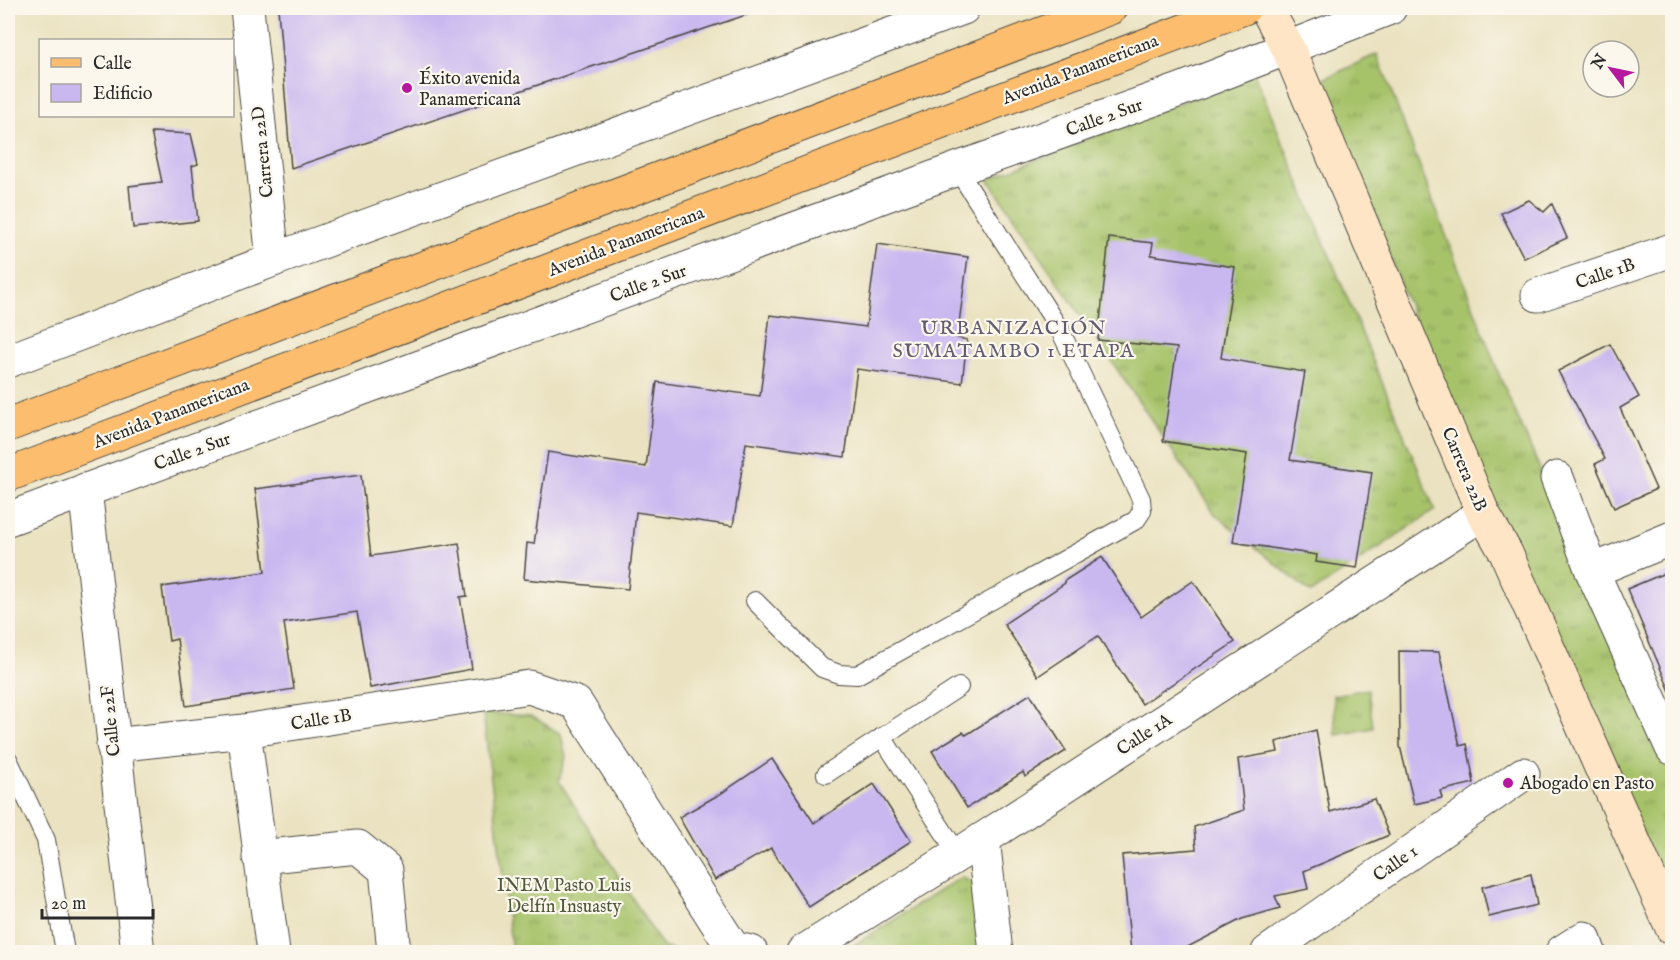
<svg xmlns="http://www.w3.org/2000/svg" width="1680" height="960" viewBox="0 0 1680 960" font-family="'IM FELL English',serif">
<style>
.grass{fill:url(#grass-tufts);stroke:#69774a;stroke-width:1.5}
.building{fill:#c9b7f0}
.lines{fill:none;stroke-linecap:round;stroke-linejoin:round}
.lane-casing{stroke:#484641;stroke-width:20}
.street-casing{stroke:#484641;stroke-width:35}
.secondary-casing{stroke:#484641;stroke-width:35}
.primary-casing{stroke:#484641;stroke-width:35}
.lane{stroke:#fff;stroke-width:18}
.street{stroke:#fff;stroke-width:33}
.secondary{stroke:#fee5c5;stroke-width:33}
.primary{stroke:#fcbd6e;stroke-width:33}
.poi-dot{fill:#b5179e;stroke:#fbf7ec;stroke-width:2}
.labels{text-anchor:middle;stroke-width:4.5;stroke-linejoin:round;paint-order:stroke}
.street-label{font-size:18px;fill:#2b2b2b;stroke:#fbf7ec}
.poi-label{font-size:18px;fill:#2b2b2b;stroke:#fbf7ec;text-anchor:start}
.park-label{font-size:18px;fill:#50593e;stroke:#fbf7ec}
.neighbourhood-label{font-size:20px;letter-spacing:1.5px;fill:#625c70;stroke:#fbf7ec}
</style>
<defs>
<pattern id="grass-tufts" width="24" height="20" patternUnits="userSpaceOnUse" patternTransform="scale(1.5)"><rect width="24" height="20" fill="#a7c36a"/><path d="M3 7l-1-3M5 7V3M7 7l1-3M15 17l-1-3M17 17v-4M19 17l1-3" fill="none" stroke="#889f57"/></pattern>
</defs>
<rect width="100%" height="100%" fill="#fbf7ec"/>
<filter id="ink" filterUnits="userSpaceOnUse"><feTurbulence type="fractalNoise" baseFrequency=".0167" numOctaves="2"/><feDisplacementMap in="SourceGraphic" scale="12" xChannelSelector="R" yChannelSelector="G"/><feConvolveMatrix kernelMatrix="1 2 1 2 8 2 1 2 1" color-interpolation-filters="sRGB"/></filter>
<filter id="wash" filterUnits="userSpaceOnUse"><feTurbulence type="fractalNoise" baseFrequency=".008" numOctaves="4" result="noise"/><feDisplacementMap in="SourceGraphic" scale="24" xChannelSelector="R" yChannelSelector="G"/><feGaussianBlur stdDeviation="1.35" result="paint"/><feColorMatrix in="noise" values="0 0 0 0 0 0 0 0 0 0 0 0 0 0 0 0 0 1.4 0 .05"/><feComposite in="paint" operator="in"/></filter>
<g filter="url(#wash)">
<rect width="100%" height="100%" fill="#eae2c0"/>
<g class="grass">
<polygon points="1377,54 1500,377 1672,772 1672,897 1518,583 1320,81"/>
<polygon points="1254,73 1435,510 1311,593 1215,514 988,179"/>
<polygon points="1368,689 1373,728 1336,735 1333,695"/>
<polygon points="483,713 531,716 561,734 566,757 559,781 663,947 680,952 512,952"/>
<polygon points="961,877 979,886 987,952 843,952"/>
</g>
<g id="blocks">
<g class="building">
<polygon points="278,8 751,8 752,13 291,168"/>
<polygon points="151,132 191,134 198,164 192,166 198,221 133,228 129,186 162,182"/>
<polygon points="1529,200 1544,212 1552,204 1567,238 1524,258 1501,213"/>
<polygon points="1109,238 1153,243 1151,255 1235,267 1221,358 1305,372 1290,460 1372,472 1357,568 1316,562 1317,555 1233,542 1247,454 1163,441 1177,348 1098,340"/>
<polygon points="877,244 968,257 957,338 967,340 962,383 857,369 845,457 746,443 733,526 636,512 628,589 524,579 527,543 534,544 548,452 646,467 657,382 760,396 770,315 866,327"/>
<polygon points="1610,344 1639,397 1620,408 1656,489 1614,508 1595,464 1605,459 1558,371"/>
<polygon points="361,475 371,556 459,543 467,596 460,597 472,669 370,688 357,612 284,623 294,689 186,706 177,639 169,641 162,587 265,572 255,489"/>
<polygon points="1102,557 1141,617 1193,581 1235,642 1142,704 1098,636 1038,676 1004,624 1065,583 1064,581"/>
<polygon points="1672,570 1672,696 1627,589"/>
<polygon points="1399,651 1439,652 1460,746 1467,744 1474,783 1440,791 1442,798 1414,804 1400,746"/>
<polygon points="1030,694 1066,751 1025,777 1023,772 967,808 932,751 963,732 966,735"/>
<polygon points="1316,730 1330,812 1374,799 1389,835 1304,871 1308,889 1275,896 1280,908 1242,919 1178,952 1131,952 1122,855 1196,849 1194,827 1244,810 1238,759 1278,752 1276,742"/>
<polygon points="772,759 814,823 874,784 911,841 809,907 771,848 715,880 679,817 720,794"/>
<polygon points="1531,874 1537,905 1489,917 1482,887"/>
</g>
</g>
</g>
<g filter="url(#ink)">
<use href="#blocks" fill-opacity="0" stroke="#484641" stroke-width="1.5"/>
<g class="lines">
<defs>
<g id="lane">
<polyline points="755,601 822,668 839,674 857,675 1136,520 1142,511 1141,499 1060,330 957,169"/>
<polyline points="882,737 958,854"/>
<polyline points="8,759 46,840 65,952"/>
<polyline points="826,774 959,687"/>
</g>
<g id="street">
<polyline points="247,8 273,260"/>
<polyline points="1538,295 1672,250"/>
<polyline points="8,361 273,260 963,8"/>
<polyline points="1557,478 1592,571 1672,748"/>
<polyline points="85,490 138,952"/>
<polyline points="8,519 957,169 1180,90 1390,8"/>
<polyline points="1592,571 1672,538"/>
<polyline points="244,731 273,952"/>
<polyline points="113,745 244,731 529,687 576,703 733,948 751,952"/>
<polyline points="983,839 996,952"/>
<polyline points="259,857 358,847 386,870 394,952"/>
<polyline points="803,952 983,839 1483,513"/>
<polyline points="1268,952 1523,774"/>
<polyline points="1562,952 1584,938 1589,952"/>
</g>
<polyline id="secondary" points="1266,8 1288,48 1483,513 1506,553 1672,928"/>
<g id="primary">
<polyline points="8,425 1110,8"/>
<polyline points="8,475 1244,8"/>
</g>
</defs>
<use href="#lane" class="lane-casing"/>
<use href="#street" class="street-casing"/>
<use href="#secondary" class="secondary-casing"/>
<use href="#primary" class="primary-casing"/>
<use href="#lane" class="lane"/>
<use href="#street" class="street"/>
<use href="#secondary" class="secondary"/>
<use href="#primary" class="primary"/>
</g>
</g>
<g class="poi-dot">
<circle cx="407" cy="88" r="6"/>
<circle cx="1508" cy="783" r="6"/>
</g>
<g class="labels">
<g class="street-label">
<text transform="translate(1080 69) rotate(-21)" y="6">Avenida Panamericana</text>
<text transform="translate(1104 117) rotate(-20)" y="6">Calle 2 Sur</text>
<text transform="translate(262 152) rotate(-96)" y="6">Carrera 22D</text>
<text transform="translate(626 241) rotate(-21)" y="6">Avenida Panamericana</text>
<text transform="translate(1605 273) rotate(-19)" y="6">Calle 1B</text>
<text transform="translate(648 283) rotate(-20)" y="6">Calle 2 Sur</text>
<text transform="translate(171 413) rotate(-21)" y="6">Avenida Panamericana</text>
<text transform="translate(192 451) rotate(-20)" y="6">Calle 2 Sur</text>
<text transform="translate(1465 469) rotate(67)" y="6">Carrera 22B</text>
<text transform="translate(321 719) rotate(-9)" y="6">Calle 1B</text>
<text transform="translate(110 721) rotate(-96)" y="6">Calle 22F</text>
<text transform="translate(1144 734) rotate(-33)" y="6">Calle 1A</text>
<text transform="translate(1395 863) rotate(-35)" y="6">Calle 1</text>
</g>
<g class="poi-label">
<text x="419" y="84">Éxito avenida<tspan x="419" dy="21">Panamericana</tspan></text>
<text x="1520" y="789">Abogado en Pasto</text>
</g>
<g class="park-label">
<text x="564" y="891">INEM Pasto Luis<tspan x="564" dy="21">Delfín Insuasty</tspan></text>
</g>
<g class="neighbourhood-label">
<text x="1014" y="334">URBANIZACIÓN<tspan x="1014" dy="23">SUMATAMBO 1 ETAPA</tspan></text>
</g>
</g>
<rect width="1680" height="960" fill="none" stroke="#fbf7ec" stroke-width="30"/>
<rect x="39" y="39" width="195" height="78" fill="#fbf7ec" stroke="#a8a59f" stroke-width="1.5"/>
<rect x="51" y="58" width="30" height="9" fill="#fcbd6e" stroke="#a8a59f" stroke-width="1.5"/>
<text x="93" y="69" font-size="18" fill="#2b2b2b">Calle</text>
<rect x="51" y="84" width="30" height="18" fill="#c9b7f0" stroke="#a8a59f" stroke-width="1.5"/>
<text x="93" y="99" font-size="18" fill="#2b2b2b">Edificio</text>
<g transform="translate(1611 69) rotate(302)"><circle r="28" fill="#fbf7ec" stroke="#a8a59f" stroke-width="1.5"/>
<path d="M0-4.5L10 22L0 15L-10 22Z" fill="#b5179e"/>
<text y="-9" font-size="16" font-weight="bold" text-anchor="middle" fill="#2b2b2b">N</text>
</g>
<path d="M42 909v9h111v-9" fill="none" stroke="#2b2b2b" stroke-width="3"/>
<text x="51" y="909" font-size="18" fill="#2b2b2b" stroke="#fbf7ec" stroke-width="4.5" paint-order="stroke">20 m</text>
</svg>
